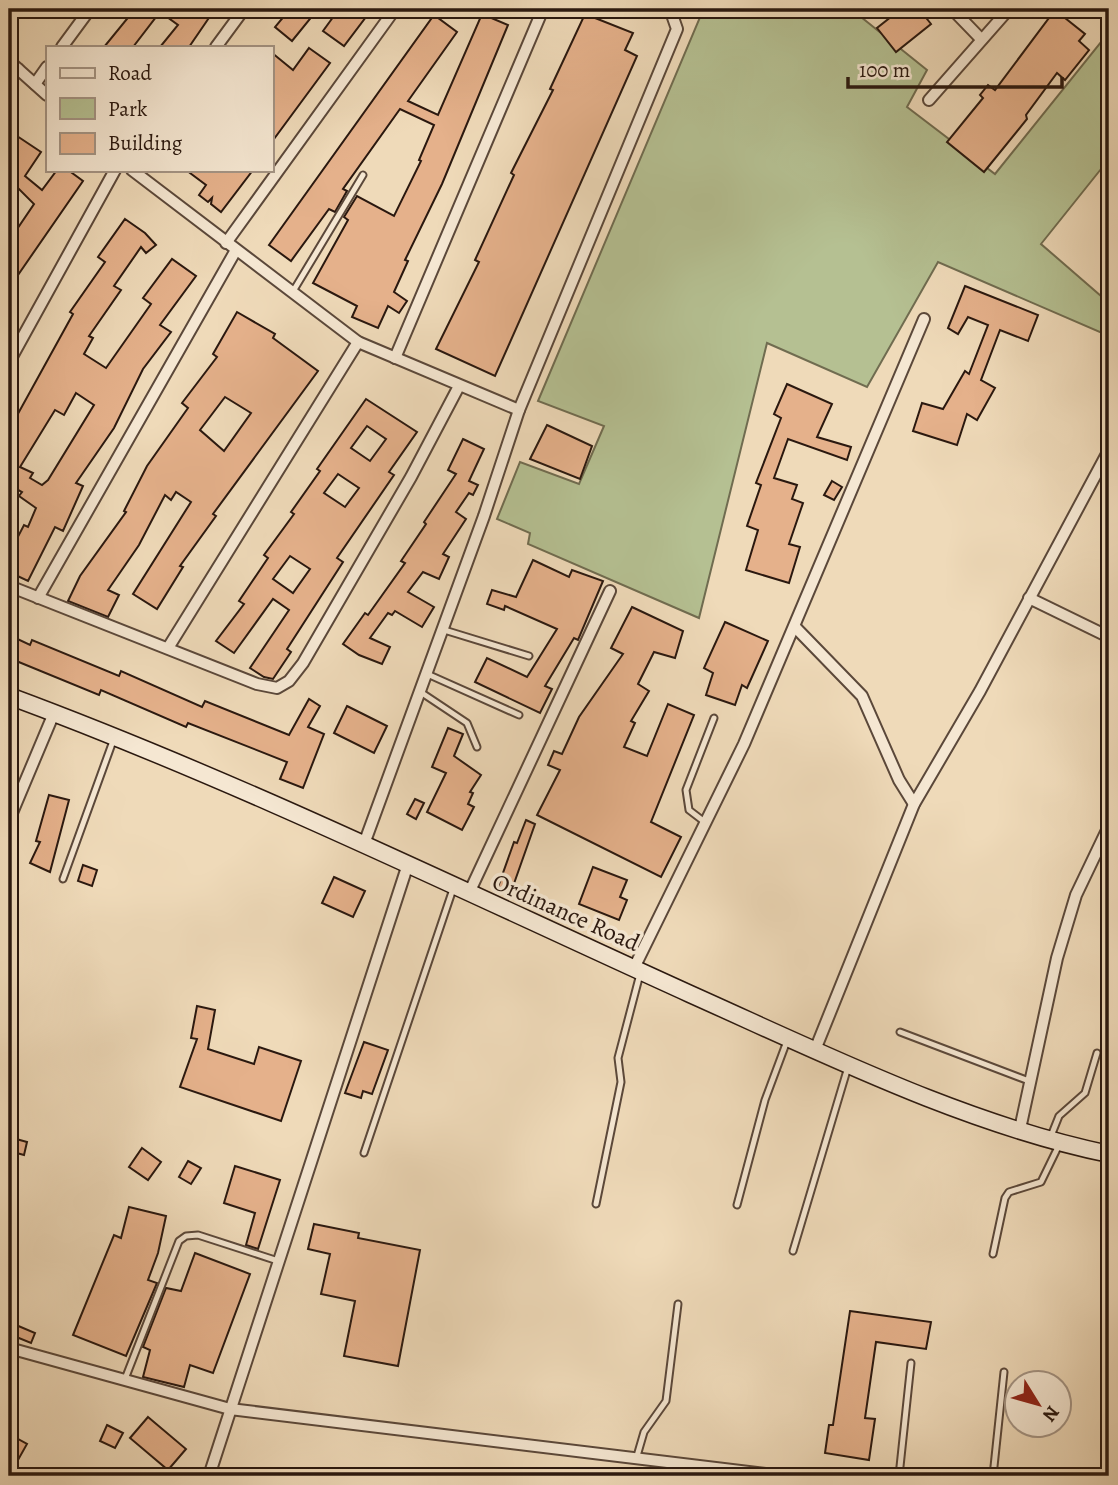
<svg xmlns="http://www.w3.org/2000/svg" width="1118" height="1485" viewBox="0 0 1118 1485" font-family="Alegreya,serif">
<style>
.green{fill:#b5c092;stroke:#706c50;stroke-width:2}
.building{fill:#e5b18b;stroke:#2a180f;stroke-width:2;fill-rule:evenodd}
.lines{fill:none;stroke-linecap:round;stroke-linejoin:round}
.lane-casing{stroke:#5b483a;stroke-width:9}
.street-casing{stroke:#5b483a;stroke-width:14}
.secondary-casing{stroke:#2a180f;stroke-width:19}
.lane{stroke:#f5e7d2;stroke-width:5}
.street{stroke:#f5e7d2;stroke-width:10}
.secondary{stroke:#f5e7d2;stroke-width:16}
.labels{text-anchor:middle;stroke-width:7;stroke-linejoin:round;paint-order:stroke}
.street-label{font-size:24px;fill:#2a180f;stroke:#f5e7d2}
</style>
<rect width="100%" height="100%" fill="#efdab9"/>
<filter id="stains"><feTurbulence type="fractalNoise" baseFrequency=".00286" numOctaves="4"/><feColorMatrix values="0 0 0 0 .2 0 0 0 0 .09 0 0 0 0 .02 0 0 0 .5 -.17"/></filter>
<radialGradient id="worn" r=".72"><stop offset=".6" stop-color="#630" stop-opacity="0"/><stop offset="1" stop-color="#630" stop-opacity=".3"/></radialGradient>
<polygon class="green" points="696,9 851,9 927,70 907,107 995,174 1109,32 1109,159 1041,244 1109,303 1109,336 938,262 867,387 767,343 699,618 528,544 530,533 497,519 520,462 579,484 604,426 538,401 701,15"/>
<g class="building">
<polygon points="135,9 215,9 189,47 160,47 178,25 160,12 133,47 104,47"/>
<polygon points="290,9 308,9 314,14 292,41 275,27"/>
<polygon points="339,9 372,9 344,46 323,31"/>
<polygon points="901,9 919,9 931,24 896,52 877,28"/>
<polygon points="1055,10 1085,34 1079,41 1089,50 1065,80 1057,73 1026,115 1027,119 984,172 947,142 983,98 980,95 988,85 995,90"/>
<polygon points="482,14 508,25 442,184 405,260 408,261 394,292 407,301 399,313 388,306 378,328 352,317 357,306 313,283 348,220 344,217 357,196 394,216 421,161 419,160 434,125 400,109 343,189 347,191 335,212 329,209 291,261 269,245 434,15 457,32 408,101 438,115"/>
<polygon points="585,14 633,33 625,50 637,56 495,376 436,349 479,262 475,260 514,175 511,173 553,90 550,89"/>
<polygon points="309,48 330,63 271,143 271,52 293,70"/>
<polygon points="17,136 41,152 25,176 42,190 57,170 68,170 83,181 9,288 9,241 34,204 17,187 9,199 9,148"/>
<polygon points="186,170 253,170 221,212 211,204 212,198 208,202 199,195 206,185"/>
<path d="M125,219l20,14 11,12 -10,8 -5,-6 -27,39 7,4 -32,46 4,2 -9,16 22,14 45,-64 -8,-6 29,-39 24,17 -36,49 11,7 -28,37 -29,59 -38,55 7,3 -20,45 -8,-4 -27,54 -19,-9v-18l15,-29 4,2 8,-19 -17,-12 3,-4 -13,-7v-55l64,-116 -3,-2 35,-50 -7,-5zM76,393l18,12 -46,75 -6,5 -12,-7 3,-5 -13,-6 35,-57 9,5z"/>
<polygon points="965,286 1038,315 1028,341 1000,330 981,380 995,388 977,420 967,414 957,445 913,431 922,403 943,409 965,371 969,374 988,325 968,317 958,334 948,328"/>
<path d="M237,312l38,22 -2,4 45,33 -105,143 3,2 -36,50 3,1 -26,42 -24,-15 58,-92 -15,-10 -5,8 -6,-5 -26,50 -31,45 11,5 -11,22 -40,-16 12,-25 46,-64 -2,-1 23,-45 41,-58 -6,-5 35,-46 -4,-3zM225,397l26,16 -27,38 -24,-21z"/>
<polygon points="787,384 832,404 817,437 851,447 847,460 788,439 774,478 797,485 792,499 803,503 789,544 800,547 789,583 746,570 758,530 747,526 761,485 756,483 781,418 774,414"/>
<path d="M366,399l51,33 -28,40 5,3 -57,83 6,4 -56,87 4,3 -18,27 -9,-2 -14,-9 39,-58 -16,-11 -39,54 -18,-12 28,-37 -5,-3 29,-43 -4,-3 30,-41 -3,-2 29,-41 -3,-2zM367,426l19,13 -16,22 -19,-13zM338,474l21,14 -14,19 -21,-14zM290,556l20,13 -17,24 -20,-14z"/>
<polygon points="547,425 592,446 580,479 530,459"/>
<polygon points="463,439 484,449 469,481 478,485 473,495 469,493 456,512 466,519 443,554 449,557 439,579 423,572 408,592 434,607 422,627 395,611 392,615 388,613 370,638 390,647 382,664 359,655 343,644 365,613 368,615 405,563 401,561 426,524 424,522 456,474 448,470"/>
<polygon points="832,481 842,487 834,500 824,495"/>
<polygon points="533,560 569,577 572,570 603,581 578,640 574,638 545,686 552,689 540,713 475,682 487,658 527,677 557,629 505,606 504,610 487,604 492,590 516,597"/>
<polygon points="632,607 683,631 675,658 654,652 638,684 649,691 631,721 635,723 624,747 647,756 668,704 694,715 651,822 681,837 661,877 537,815 560,770 548,765 554,751 562,754 579,717 623,654 611,648"/>
<polygon points="725,622 768,641 747,688 742,685 735,705 706,695 713,673 704,668"/>
<polygon points="9,635 30,645 32,640 119,676 121,671 202,707 205,701 289,735 309,699 320,706 308,727 324,734 303,788 280,779 287,762 188,723 186,727 101,690 99,695 9,658"/>
<polygon points="347,706 387,726 374,753 334,733"/>
<polygon points="448,728 463,734 454,756 481,775 470,792 473,793 468,804 474,807 462,830 427,812 446,773 432,767"/>
<polygon points="49,795 69,800 50,872 30,863 40,842 36,841"/>
<polygon points="415,799 424,803 416,819 407,814"/>
<polygon points="526,820 535,824 511,892 498,887 514,842 517,843"/>
<polygon points="83,865 97,870 92,886 78,881"/>
<polygon points="593,867 627,880 620,897 627,900 619,920 579,904"/>
<polygon points="334,877 365,891 353,917 322,903"/>
<polygon points="197,1006 215,1010 208,1049 254,1064 259,1047 301,1061 281,1121 180,1087 197,1039 191,1038"/>
<polygon points="364,1042 388,1050 372,1094 363,1091 361,1098 345,1093"/>
<polygon points="9,1137 27,1142 24,1155 9,1151"/>
<polygon points="142,1148 161,1162 148,1180 129,1167"/>
<polygon points="188,1161 201,1168 191,1184 179,1177"/>
<polygon points="235,1166 280,1180 258,1249 246,1245 255,1213 224,1203"/>
<polygon points="129,1207 166,1216 158,1253 148,1280 157,1283 126,1356 73,1335 114,1235 121,1238"/>
<polygon points="314,1224 359,1233 358,1238 420,1250 398,1366 344,1356 355,1301 321,1294 330,1254 308,1249"/>
<polygon points="195,1253 250,1274 213,1373 190,1365 184,1387 143,1377 150,1350 143,1347 166,1288 181,1291"/>
<polygon points="850,1311 931,1322 926,1349 876,1342 865,1418 875,1419 869,1460 825,1453 829,1425 833,1425"/>
<polygon points="9,1322 35,1333 31,1343 9,1334"/>
<polygon points="148,1417 186,1449 168,1470 130,1438"/>
<polygon points="107,1425 123,1433 115,1448 100,1441"/>
<polygon points="9,1434 27,1444 9,1476"/>
</g>
<g class="lines">
<defs>
<g id="lane">
<polyline points="292,293 363,175"/>
<polyline points="441,629 529,656"/>
<polyline points="425,673 519,715"/>
<polyline points="419,691 467,723 477,747"/>
<polyline points="706,823 689,810 686,790 714,718"/>
<polyline points="63,879 113,741"/>
<polyline points="900,1032 1029,1081"/>
<polyline points="1051,1136 1059,1116 1085,1093 1097,1053"/>
<polyline points="364,1153 453,889"/>
<polyline points="596,1204 621,1082 618,1058 640,974"/>
<polyline points="737,1205 765,1100 787,1041"/>
<polyline points="793,1251 848,1067"/>
<polyline points="993,1254 1005,1198 1009,1192 1041,1182 1059,1145"/>
<polyline points="125,1379 179,1241 186,1236 198,1235 278,1261"/>
<polyline points="637,1456 644,1432 666,1401 678,1304"/>
<polyline points="899,1476 911,1363"/>
<polyline points="993,1476 1004,1372"/>
</g>
<g id="street">
<polyline points="952,9 981,39"/>
<polyline points="62,47 90,9"/>
<polyline points="216,47 244,9"/>
<polyline points="9,61 47,95"/>
<polyline points="9,80 18,69"/>
<polyline points="35,84 47,67"/>
<polyline points="929,100 1009,9"/>
<polyline points="132,170 358,342 519,410"/>
<polyline points="226,243 395,9"/>
<polyline points="395,358 543,9"/>
<polyline points="9,362 115,170"/>
<polyline points="9,586 257,684 277,688 289,681 303,663 411,477 459,386"/>
<polyline points="38,598 236,250"/>
<polyline points="1029,598 1109,637"/>
<polyline points="795,627 862,696 899,780 914,804"/>
<polyline points="168,648 358,342"/>
<polyline points="9,820 54,713"/>
<polyline points="364,844 484,516 519,410 677,29 670,9"/>
<polyline points="469,893 610,591"/>
<polyline points="634,968 744,744 924,319"/>
<polyline points="815,1050 914,804 980,691 1109,450"/>
<polyline points="1020,1129 1057,958 1076,895 1109,826"/>
<polyline points="9,1348 230,1409 782,1476"/>
<polyline points="209,1476 408,864"/>
</g>
<path id="secondary" d="M9,696c232,86 456,196 681,298 132,59 277,131 419,160"/>
</defs>
<use href="#lane" class="lane-casing"/>
<use href="#street" class="street-casing"/>
<use href="#secondary" class="secondary-casing"/>
<use href="#lane" class="lane"/>
<use href="#street" class="street"/>
<use href="#secondary" class="secondary"/>
</g>
<g class="labels">
<g class="street-label">
<text transform="translate(566 912) rotate(24)" y="8">Ordinance Road</text>
</g>
</g>
<rect width="1118" height="1485" fill="none" stroke="#efdab9" stroke-width="35"/>
<rect x="10" y="10" width="1097" height="1464" fill="none" stroke="#2a180f" stroke-width="3.5"/>
<rect x="18" y="18" width="1083" height="1450" fill="none" stroke="#2a180f" stroke-width="2"/>
<rect x="46" y="46" width="228" height="126" fill="#f5e7d2" stroke="#a49484" stroke-width="2"/>
<rect x="60" y="68" width="35" height="10" fill="#f5e7d2" stroke="#a49484" stroke-width="2"/>
<text x="108" y="80" font-size="21" fill="#2a180f">Road</text>
<rect x="60" y="98" width="35" height="21" fill="#b5c092" stroke="#a49484" stroke-width="2"/>
<text x="108" y="116" font-size="21" fill="#2a180f">Park</text>
<rect x="60" y="133" width="35" height="21" fill="#e5b18b" stroke="#a49484" stroke-width="2"/>
<text x="108" y="150" font-size="21" fill="#2a180f">Building</text>
<g transform="translate(1038 1404) rotate(127)"><circle r="33" fill="#f5e7d2" stroke="#a49484" stroke-width="2"/>
<path d="M0-5L12 26L0 18L-12 26Z" fill="#8f2418"/>
<text y="-10" font-size="19" font-weight="bold" text-anchor="middle" fill="#2a180f">N</text>
</g>
<path d="M848 77v10h214v-10" fill="none" stroke="#2a180f" stroke-width="3.5"/>
<text x="859" y="77" font-size="21" fill="#2a180f" stroke="#f5e7d2" stroke-width="5" paint-order="stroke">100 m</text>
<rect width="100%" height="100%" filter="url(#stains)"/>
<rect width="100%" height="100%" fill="url(#worn)"/>
</svg>
